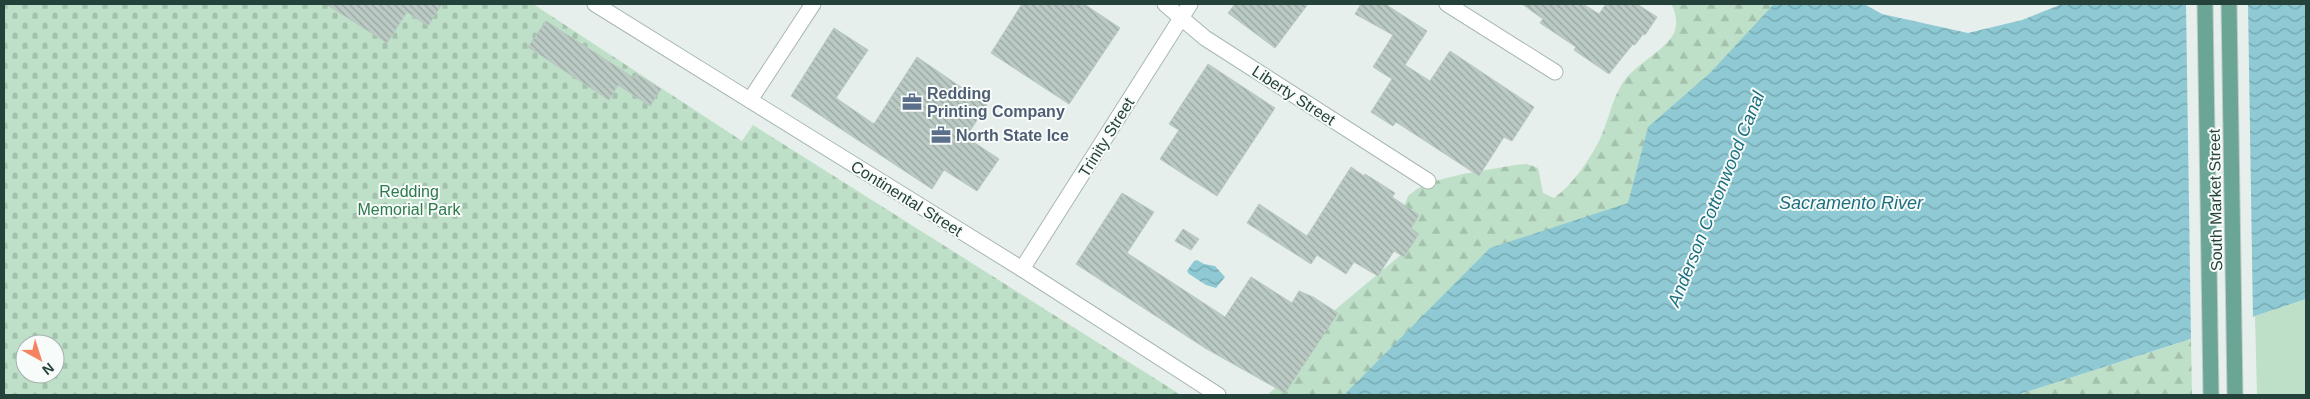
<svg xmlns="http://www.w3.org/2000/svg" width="2310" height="399" viewBox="0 0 2310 399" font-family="Helvetica,sans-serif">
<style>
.forest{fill:url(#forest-firs)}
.cemetery{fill:url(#cemetery-stones);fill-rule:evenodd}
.park{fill:#bfe0c8}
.water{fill:url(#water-waves)}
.pier{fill:#e6efeb}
.building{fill:url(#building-back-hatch);stroke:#b8c9c2}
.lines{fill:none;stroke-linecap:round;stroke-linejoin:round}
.minor-casing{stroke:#a8b8b2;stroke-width:17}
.major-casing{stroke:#c2cac8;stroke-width:17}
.minor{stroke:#fff;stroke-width:15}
.major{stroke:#6aa596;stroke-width:15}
.labels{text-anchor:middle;stroke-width:4;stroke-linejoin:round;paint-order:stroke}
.service-label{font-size:16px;font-weight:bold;fill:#4e5e75;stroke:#f7fbf9;text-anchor:start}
.street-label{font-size:16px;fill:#24423a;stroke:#f7fbf9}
.park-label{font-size:16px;fill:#2d7a4b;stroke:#f7fbf9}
.water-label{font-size:18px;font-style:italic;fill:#1c6f80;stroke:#f7fbf9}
</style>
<defs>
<pattern id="forest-firs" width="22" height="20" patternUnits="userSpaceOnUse" patternTransform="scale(1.25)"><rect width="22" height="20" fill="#bfe0c8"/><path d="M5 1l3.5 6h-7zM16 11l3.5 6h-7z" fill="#a4c1ad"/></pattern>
<pattern id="cemetery-stones" width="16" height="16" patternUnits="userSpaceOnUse" patternTransform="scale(1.25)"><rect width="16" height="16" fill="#bfe0c8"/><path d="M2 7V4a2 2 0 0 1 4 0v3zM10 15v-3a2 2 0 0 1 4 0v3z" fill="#a4c1ad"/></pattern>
<pattern id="water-waves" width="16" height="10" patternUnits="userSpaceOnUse" patternTransform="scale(1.25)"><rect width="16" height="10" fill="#8ec9d4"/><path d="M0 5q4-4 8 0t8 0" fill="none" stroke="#74a5ad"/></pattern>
<pattern id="building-back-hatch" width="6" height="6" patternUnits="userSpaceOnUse" patternTransform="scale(1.25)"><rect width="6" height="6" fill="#bbcac4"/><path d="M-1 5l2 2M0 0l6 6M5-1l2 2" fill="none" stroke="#98a6a0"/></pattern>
</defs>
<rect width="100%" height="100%" fill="#e6efeb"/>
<g class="forest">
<path d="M1671,4h125l-155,197 -290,194h-84l39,-33 30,-53 66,-55 2,-47 4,-11 9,-7 10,-6 36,-9 52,-9 12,-1 11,4 5,25 11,5c19,-14 34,-36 45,-57 10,-20 12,-41 25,-60 13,-18 41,-30 50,-48 4,-10 2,-21 -3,-29z"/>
<polygon points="2191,339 2192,395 2017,395"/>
</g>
<path class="cemetery" d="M4,4h529l209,137 11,-16 428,270h-1177zM25,344h30v30h-30z"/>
<polygon class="park" points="2306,299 2306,395 2257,395 2255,316"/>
<g class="water">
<polygon points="1774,4 1864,4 1882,14 1968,33 2022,20 2062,4 2306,4 2306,299 2255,316 2243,322 2017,395 1344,395 1490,248 1628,203 1648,127 1710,73"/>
<polygon points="1197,260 1204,264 1215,266 1225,277 1216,288 1206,285 1189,274 1187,271 1194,261"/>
</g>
<polygon class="pier" points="2186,4 2248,4 2253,320 2191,342"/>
<g class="building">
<polygon points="326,4 442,4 428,26 407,12 387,43"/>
<polygon points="1022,4 1084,4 1120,28 1069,104 991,53"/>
<polygon points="1235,4 1308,4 1275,48 1228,13"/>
<polygon points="1361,4 1385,4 1427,31 1405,65 1430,81 1450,51 1534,107 1512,141 1504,137 1479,176 1396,122 1393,126 1371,112 1392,79 1373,67 1393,35 1355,14"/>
<polygon points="1522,4 1583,4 1599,14 1606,4 1637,4 1657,17 1645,35 1643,34 1635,45 1633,44 1609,74 1574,50 1576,47 1540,23 1543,19"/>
<polygon points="546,21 634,78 636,74 661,89 650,106 618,85 609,100 528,47"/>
<polygon points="834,28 868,50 836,98 874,124 917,57 987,105 966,137 999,159 977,191 944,170 932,189 791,96"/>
<polygon points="1208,64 1275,108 1217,196 1160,159 1179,130 1169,124"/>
<polygon points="1351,167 1364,176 1365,174 1395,193 1392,197 1419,215 1411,228 1419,234 1404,257 1394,251 1378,276 1354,262 1346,274 1317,255 1311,264 1247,223 1259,204 1307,236"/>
<polygon points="1122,193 1154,212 1127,253 1225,317 1251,277 1292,303 1299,291 1313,297 1338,313 1285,393 1205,348 1076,264"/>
<polygon points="1183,229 1199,239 1191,250 1175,241"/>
</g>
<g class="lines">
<defs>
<g id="minor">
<polyline points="595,4 1022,269 1218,395"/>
<polyline points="1165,4 1205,38 1428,181"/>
<polyline points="1447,4 1555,72"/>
<polyline points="750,100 813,4"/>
<polyline points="1022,269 1190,4"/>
</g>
<g id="major">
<polyline points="2205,4 2211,395"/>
<polyline points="2229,4 2235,395"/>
</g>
</defs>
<use href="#minor" class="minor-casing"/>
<use href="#major" class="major-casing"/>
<use href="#minor" class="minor"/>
<use href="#major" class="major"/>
</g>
<defs>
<symbol id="office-bare" viewBox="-9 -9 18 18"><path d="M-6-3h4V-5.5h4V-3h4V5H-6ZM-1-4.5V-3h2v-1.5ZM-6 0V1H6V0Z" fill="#5c6f8a" stroke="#f7fbf9" stroke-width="2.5" paint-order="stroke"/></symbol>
</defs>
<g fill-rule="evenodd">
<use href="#office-bare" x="898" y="88" width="28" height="28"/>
<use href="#office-bare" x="927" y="121" width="28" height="28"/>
</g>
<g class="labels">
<g class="service-label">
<text x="927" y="99">Redding<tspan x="927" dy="18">Printing Company</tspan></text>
<text x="956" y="141">North State Ice</text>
</g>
<g class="street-label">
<text transform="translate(1294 95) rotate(33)" y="6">Liberty Street</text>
<text transform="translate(1106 137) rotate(-58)" y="6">Trinity Street</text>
<text transform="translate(907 198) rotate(32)" y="6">Continental Street</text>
<text transform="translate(2215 200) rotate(-91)" y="6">South Market Street</text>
</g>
<g class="park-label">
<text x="409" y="197">Redding<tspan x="409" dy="18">Memorial Park</tspan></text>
</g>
<g class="water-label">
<text transform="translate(1716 199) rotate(-68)" y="6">Anderson Cottonwood Canal</text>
<text x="1851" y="209">Sacramento River</text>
</g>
</g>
<rect width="2310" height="399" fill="none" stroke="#24423a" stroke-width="10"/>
<g transform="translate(40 359) rotate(141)"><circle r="24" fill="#f7fbf9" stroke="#a3b1ad"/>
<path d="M0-4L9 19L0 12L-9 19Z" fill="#f4845f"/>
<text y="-8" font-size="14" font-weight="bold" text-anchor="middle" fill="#24423a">N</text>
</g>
</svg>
